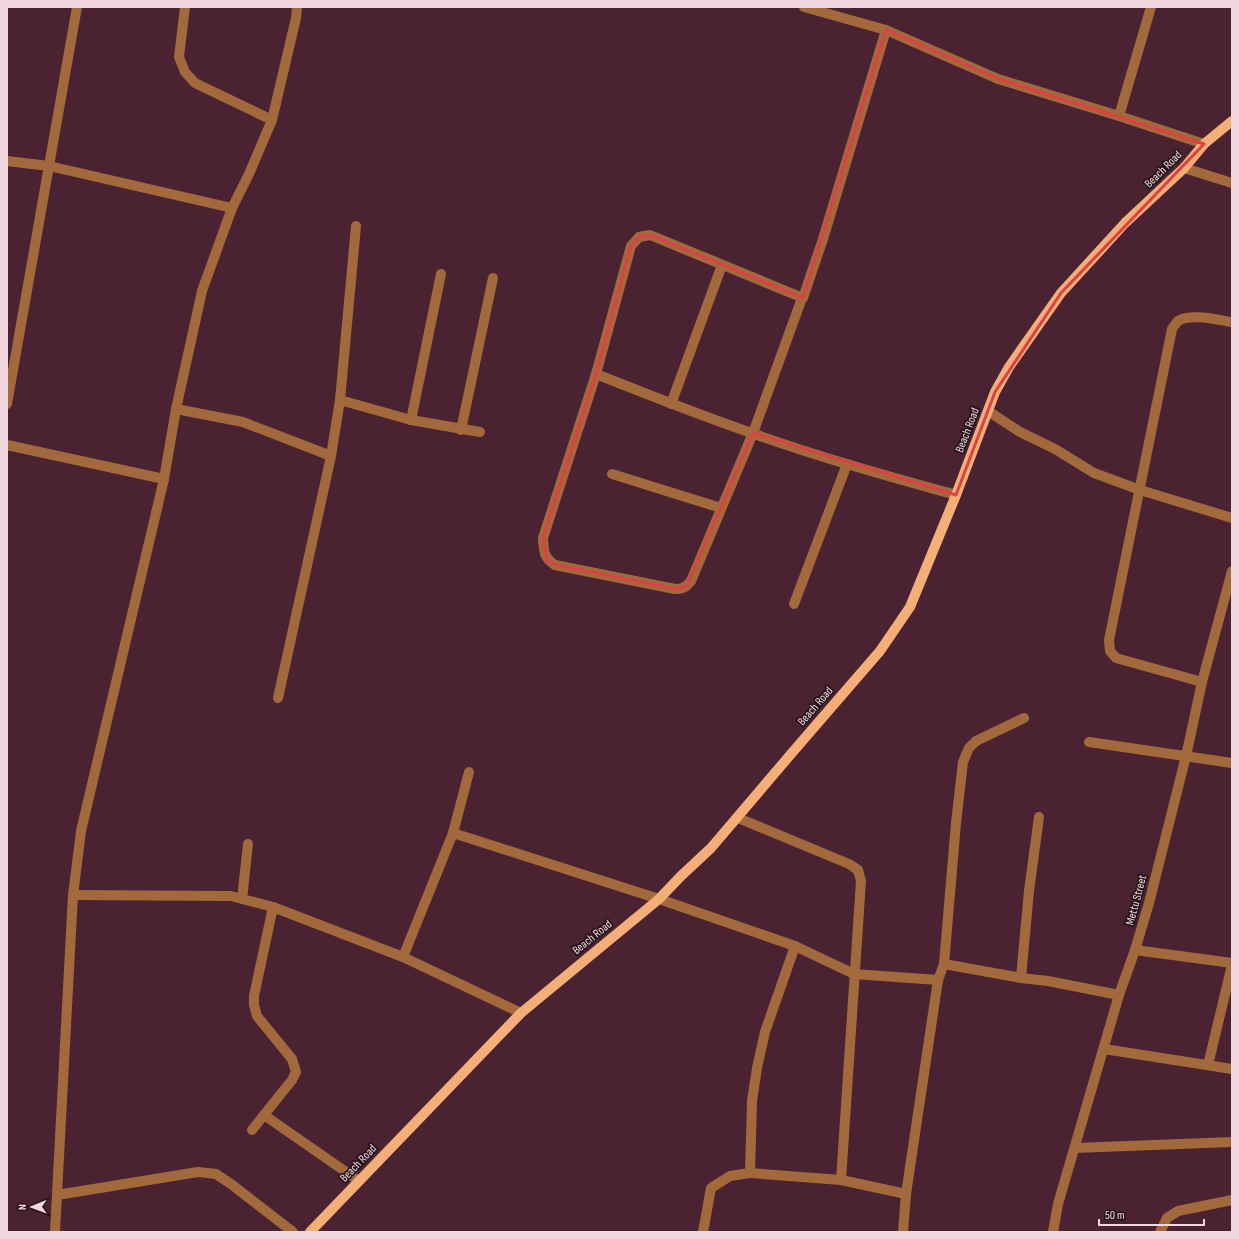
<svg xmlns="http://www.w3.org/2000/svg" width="1239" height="1239" viewBox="0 0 1239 1239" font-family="'Sofia Sans Condensed',sans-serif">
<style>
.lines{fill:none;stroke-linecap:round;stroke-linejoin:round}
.minor{stroke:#a26a3c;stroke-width:10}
.major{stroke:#f4af79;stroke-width:10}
.marked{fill:none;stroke:#da4243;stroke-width:3;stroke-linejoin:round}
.labels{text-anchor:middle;stroke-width:3.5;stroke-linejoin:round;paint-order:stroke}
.street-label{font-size:12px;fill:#f2d7df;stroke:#251319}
</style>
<rect width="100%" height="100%" fill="#4b2231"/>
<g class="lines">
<g class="minor">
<polyline points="185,7 179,57 185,72 195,83 272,120"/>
<polyline points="804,7 886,30 998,79 1119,116 1204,144"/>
<polyline points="1119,116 1151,7"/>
<polyline points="7,161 49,166 232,208"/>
<polyline points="1184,168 1232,183"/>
<path d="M803,298l-153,-63 -11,2 -8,9 -35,128 -53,164c1,13 0,19 12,27l120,24c8,0 11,-2 16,-8l62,-148 49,-135h1l20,-59 63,-209"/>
<path d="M596,374c83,33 166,65 251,90 36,11 73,21 109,31"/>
<polyline points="340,400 411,420 480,432"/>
<polyline points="7,404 77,7"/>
<polyline points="671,404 722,265"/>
<polyline points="176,409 243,422 331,456"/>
<polyline points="988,411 1020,432 1055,449 1094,473 1140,490 1232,518"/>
<polyline points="411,420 441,274"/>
<polyline points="461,430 493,278"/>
<polyline points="7,445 164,479"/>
<polyline points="612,474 721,508"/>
<polyline points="794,604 847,464"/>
<path d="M1202,682l-86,-24 -6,-7 -1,-11 63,-311c2,-3 4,-6 6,-8 13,-8 40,-1 54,1"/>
<polyline points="278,698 331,456 340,400 356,226"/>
<polyline points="1089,742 1232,763"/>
<polyline points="738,818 849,864 858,870 861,881 841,1180"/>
<polyline points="453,833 659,899 795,946 854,974 938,980 944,964 1021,978 1048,981 1119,995"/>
<polyline points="73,895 231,896 273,907 403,957 521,1013"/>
<polyline points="242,899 248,844"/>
<polyline points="795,946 765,1032 757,1068 752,1101 750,1173 841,1180 906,1194 903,1232"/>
<polyline points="1135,950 1232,963"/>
<polyline points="403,957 453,833 469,772"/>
<polyline points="944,964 956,823 963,762 969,748 976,741 1024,718"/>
<polyline points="1021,978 1029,891 1039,817"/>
<polyline points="1104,1049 1232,1069"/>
<polyline points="1208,1065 1232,965"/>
<polyline points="264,1115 359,1181"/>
<polyline points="252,1130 292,1080 296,1072 292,1059 257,1016 254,1005 254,996 273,907"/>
<polyline points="1075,1148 1232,1142"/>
<polyline points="906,1194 938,980"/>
<polyline points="57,1195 198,1172 216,1174 231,1184 293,1232"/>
<polyline points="55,1232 73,895 81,831 164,479 176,409 202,291 232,208 249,174 272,120 296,18 297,7"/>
<polyline points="703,1232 711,1188 730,1176 750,1173"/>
<polyline points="1053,1232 1058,1204 1119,995 1135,950 1149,903 1186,756 1202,682 1232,571"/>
<polyline points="1160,1232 1167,1218 1178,1211 1232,1200"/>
</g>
<polyline class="major" points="310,1232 521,1013 659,899 681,876 711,848 791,754 880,651 910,607 956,495 995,392 1009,367 1061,293 1125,223 1184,168 1204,144 1232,121"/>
</g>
<path class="marked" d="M886,30l112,49 206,65 -143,149 -66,99 -39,103 -203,-62 -66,153 -12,3 -120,-24 -8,-5 -4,-22 53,-164 35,-128 8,-9 11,-2 153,63z"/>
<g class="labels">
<g class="street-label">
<text transform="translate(1163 169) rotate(-45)" y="4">Beach Road</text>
<text transform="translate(967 430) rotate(-69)" y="4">Beach Road</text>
<text transform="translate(815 706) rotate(-49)" y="4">Beach Road</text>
<text transform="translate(1136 900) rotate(-75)" y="4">Mettu Street</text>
<text transform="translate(592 937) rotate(-39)" y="4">Beach Road</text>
<text transform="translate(358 1163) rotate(-46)" y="4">Beach Road</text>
</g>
</g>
<rect width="1239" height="1239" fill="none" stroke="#f2d7df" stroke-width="16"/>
<g transform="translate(32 1207) rotate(269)" stroke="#251319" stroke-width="3" paint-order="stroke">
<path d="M0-3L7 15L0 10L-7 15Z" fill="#f2d7df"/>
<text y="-6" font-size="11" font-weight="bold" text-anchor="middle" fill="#f2d7df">N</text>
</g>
<path d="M1099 1219v6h105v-6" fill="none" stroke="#f2d7df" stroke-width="2"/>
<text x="1105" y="1219" font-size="12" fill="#f2d7df" stroke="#251319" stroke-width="3" paint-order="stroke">50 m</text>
</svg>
